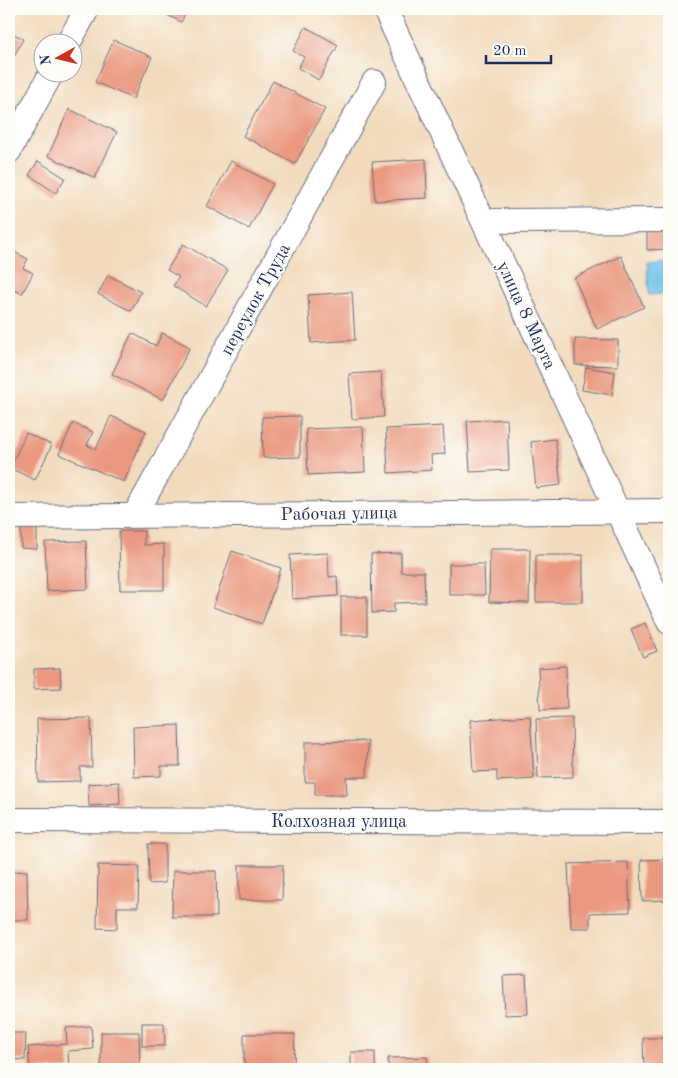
<svg xmlns="http://www.w3.org/2000/svg" width="678" height="1078" viewBox="0 0 678 1078" font-family="'Old Standard TT',serif">
<style>
.water{fill:#6ec2eb;stroke:#4478a4}
.building{fill:#ea9980}
.lines{fill:none;stroke-linecap:round;stroke-linejoin:round}
.street-casing{stroke:#666b7f;stroke-width:26}
.street{stroke:#fff;stroke-width:24}
.labels{text-anchor:middle;stroke-width:4.5;stroke-linejoin:round;paint-order:stroke}
.street-label{font-size:18px;fill:#1b2f5e;stroke:#fdfcf7}
</style>
<rect width="100%" height="100%" fill="#fdfcf7"/>
<filter id="ink" filterUnits="userSpaceOnUse"><feTurbulence type="fractalNoise" baseFrequency=".02" numOctaves="2"/><feDisplacementMap in="SourceGraphic" scale="10" xChannelSelector="R" yChannelSelector="G"/><feConvolveMatrix kernelMatrix="1 2 1 2 8 2 1 2 1" color-interpolation-filters="sRGB"/></filter>
<filter id="wash" filterUnits="userSpaceOnUse"><feTurbulence type="fractalNoise" baseFrequency=".0096" numOctaves="4" result="noise"/><feDisplacementMap in="SourceGraphic" scale="20" xChannelSelector="R" yChannelSelector="G"/><feGaussianBlur stdDeviation="1.12" result="paint"/><feColorMatrix in="noise" values="0 0 0 0 0 0 0 0 0 0 0 0 0 0 0 0 0 1.4 0 .05"/><feComposite in="paint" operator="in"/></filter>
<g filter="url(#wash)">
<rect width="100%" height="100%" fill="#f2dbbd"/>
<polygon class="water" points="667,260 669,293 649,295 647,262"/>
<g id="blocks">
<g class="building">
<polygon points="155,9 188,9 181,22"/>
<polygon points="306,27 338,45 319,80 298,68 304,57 293,51"/>
<polygon points="9,31 23,39 9,66"/>
<polygon points="114,40 152,57 133,99 95,82"/>
<polygon points="273,81 325,109 295,164 243,136"/>
<polygon points="69,109 117,132 95,178 48,156"/>
<polygon points="426,159 427,198 375,201 372,162"/>
<polygon points="38,161 65,178 56,193 29,175"/>
<polygon points="231,161 273,184 249,229 207,206"/>
<polygon points="647,227 669,227 669,249 647,250"/>
<polygon points="183,244 228,270 206,306 173,286 179,277 167,270"/>
<polygon points="12,251 28,259 23,268 33,273 22,294 9,287 9,257"/>
<polygon points="621,256 644,307 597,329 574,278"/>
<polygon points="108,275 141,292 131,311 98,294"/>
<polygon points="352,292 355,340 311,343 308,295"/>
<polygon points="132,333 156,346 162,333 190,347 163,400 112,374"/>
<polygon points="575,339 618,340 618,366 575,365"/>
<polygon points="586,367 615,372 612,395 582,390"/>
<polygon points="381,372 384,417 352,419 349,374"/>
<polygon points="111,416 146,431 124,482 59,454 73,423 93,432 87,445 96,449"/>
<polygon points="300,416 300,457 263,458 262,417"/>
<polygon points="507,419 509,470 470,472 467,421"/>
<polygon points="443,426 445,454 431,455 432,470 388,473 386,429"/>
<polygon points="363,427 365,472 308,475 306,429"/>
<polygon points="26,433 52,445 35,480 10,468"/>
<polygon points="555,439 561,485 536,488 531,442"/>
<polygon points="21,528 37,528 37,549 21,548"/>
<polygon points="119,531 144,531 144,545 164,544 164,590 120,590"/>
<polygon points="86,541 88,589 47,591 45,542"/>
<polygon points="490,549 530,549 529,603 489,602"/>
<polygon points="232,551 281,568 262,624 213,607"/>
<polygon points="328,553 329,577 337,576 338,596 292,599 290,555"/>
<polygon points="401,553 401,572 424,572 425,602 394,603 394,612 372,613 371,554"/>
<rect x="536" y="555" width="47" height="47"/>
<polygon points="449,564 484,564 485,595 449,595"/>
<rect x="341" y="597" width="26" height="38"/>
<polygon points="645,623 657,651 643,657 631,629"/>
<polygon points="566,666 567,709 540,710 538,668"/>
<polygon points="60,668 61,688 34,689 34,669"/>
<polygon points="530,716 534,779 497,781 497,771 473,772 470,720"/>
<polygon points="91,718 92,767 80,767 80,781 38,782 37,719"/>
<polygon points="572,718 573,777 538,778 536,719"/>
<polygon points="179,725 180,766 161,766 161,776 134,777 133,727"/>
<polygon points="368,741 367,777 346,777 347,795 315,795 315,782 305,782 305,742"/>
<polygon points="119,782 120,804 89,806 88,784"/>
<polygon points="148,844 165,844 165,883 149,884"/>
<polygon points="669,859 669,900 642,901 641,860"/>
<polygon points="628,862 630,912 590,913 590,928 571,928 568,864"/>
<polygon points="98,865 139,866 138,907 117,907 117,929 97,928"/>
<polygon points="239,865 283,865 282,900 239,900"/>
<polygon points="27,871 28,920 9,920 9,872"/>
<polygon points="173,871 216,871 217,917 172,917"/>
<polygon points="526,975 528,1014 505,1015 503,976"/>
<polygon points="142,1023 164,1023 165,1046 142,1046"/>
<polygon points="91,1026 93,1049 68,1051 69,1069 30,1069 28,1047 67,1044 66,1028"/>
<polygon points="101,1032 139,1032 140,1069 101,1069"/>
<polygon points="9,1033 26,1033 25,1060 9,1059"/>
<polygon points="244,1034 295,1034 294,1069 244,1069"/>
<polygon points="643,1038 669,1038 669,1069 644,1069"/>
<rect x="351" y="1052" width="24" height="17"/>
<polygon points="427,1057 428,1069 388,1069 388,1058"/>
</g>
</g>
</g>
<g filter="url(#ink)">
<use href="#blocks" fill-opacity="0" stroke="#666b7f" stroke-width="1"/>
<g class="lines">
<defs>
<g id="street">
<polyline points="385,9 669,622"/>
<polyline points="69,42 87,9"/>
<polyline points="9,151 52,72"/>
<polyline points="484,221 669,220"/>
<polyline points="135,515 374,82"/>
<polyline points="9,517 669,511"/>
<polyline points="9,820 669,822"/>
</g>
</defs>
<use href="#street" class="street-casing"/>
<use href="#street" class="street"/>
</g>
</g>
<g class="labels">
<g class="street-label">
<text transform="translate(255 299) rotate(-61)" y="6">переулок Труда</text>
<text transform="translate(527 315) rotate(65)" y="6">улица 8 Марта</text>
<text transform="translate(339 513) rotate(-1)" y="6">Рабочая улица</text>
<text x="339" y="827">Колхозная улица</text>
</g>
</g>
<rect width="678" height="1078" fill="none" stroke="#fdfcf7" stroke-width="30"/>
<g transform="translate(58 58) rotate(262)"><circle r="24" fill="#fdfcf7" stroke="#a3aaba"/>
<path d="M0-4L9 19L0 12L-9 19Z" fill="#c8321e"/>
<text y="-8" font-size="14" font-weight="bold" text-anchor="middle" fill="#1b2f5e">N</text>
</g>
<path d="M486 55v8h65v-8" fill="none" stroke="#1b2f5e" stroke-width="2.5"/>
<text x="493" y="55" font-size="15" fill="#1b2f5e" stroke="#fdfcf7" stroke-width="4" paint-order="stroke">20 m</text>
</svg>
